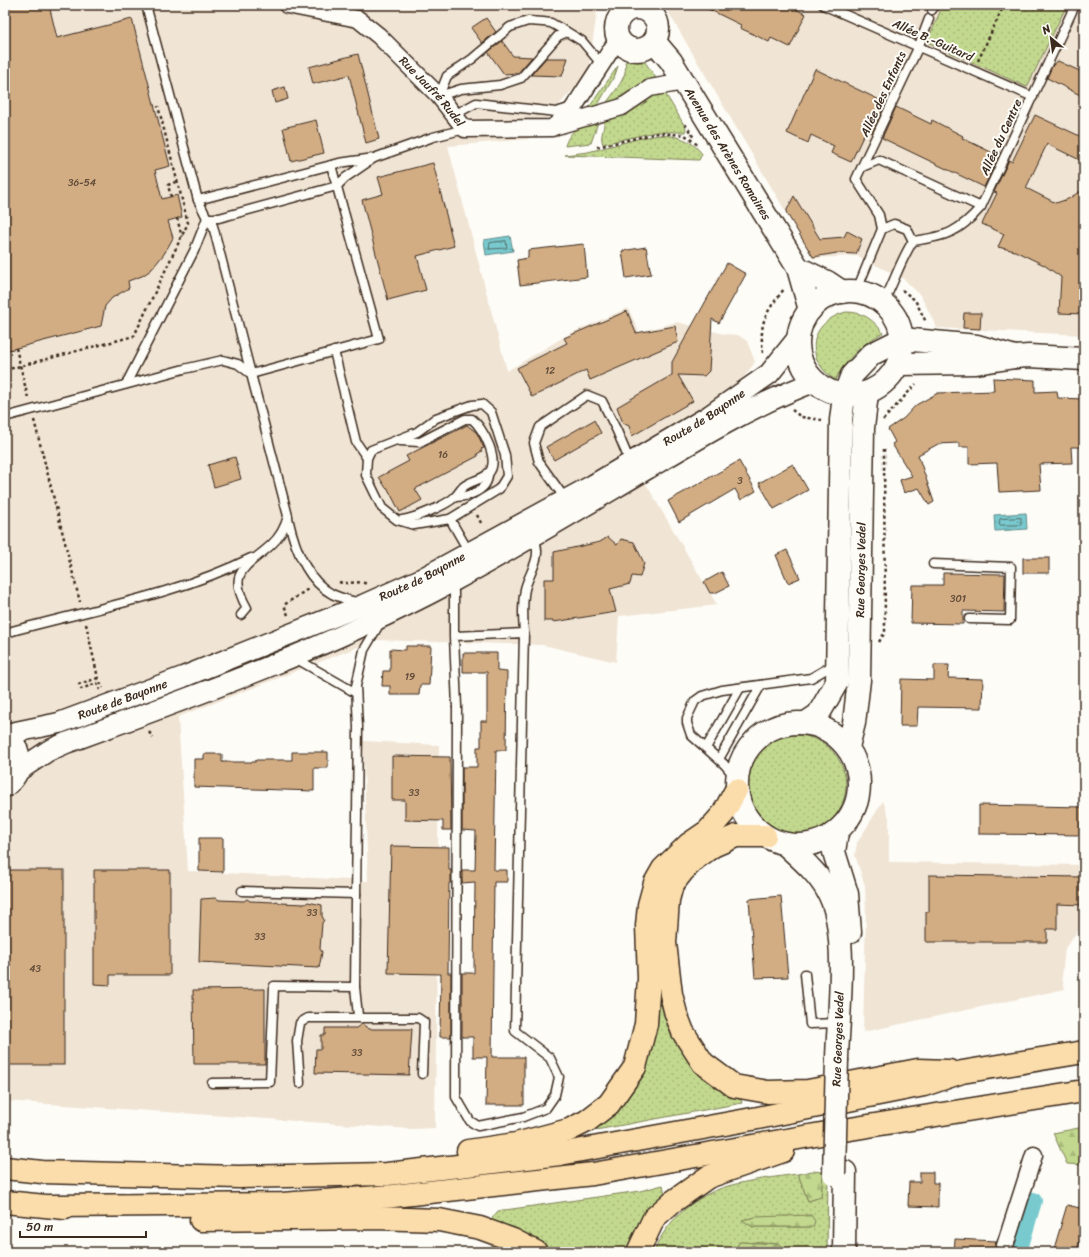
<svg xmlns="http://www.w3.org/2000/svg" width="1089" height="1257" viewBox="0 0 1089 1257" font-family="Sriracha,sans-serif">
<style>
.built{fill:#f0e4d4}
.grass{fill:url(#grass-dots);stroke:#7e8156;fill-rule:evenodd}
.forest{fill:url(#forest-firs);stroke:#7e8156}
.water{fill:url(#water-ripples);stroke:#608a88}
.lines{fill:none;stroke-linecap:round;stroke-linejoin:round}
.shore{stroke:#546a65;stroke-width:1}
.canal{stroke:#79cacf;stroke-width:18}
.building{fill:#d2ad84;stroke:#3b2a1e}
.service-casing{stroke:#3b2a1e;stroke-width:11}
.minor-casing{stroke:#3b2a1e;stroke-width:19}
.tertiary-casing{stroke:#3b2a1e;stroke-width:23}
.secondary-casing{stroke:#3b2a1e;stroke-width:25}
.motorway-casing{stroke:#3b2a1e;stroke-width:25}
.path{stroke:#3b2a1e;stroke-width:2.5;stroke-dasharray:3 3;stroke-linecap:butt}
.service{stroke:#fdfcf7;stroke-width:8}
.minor{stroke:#fdfcf7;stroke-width:16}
.tertiary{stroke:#fdfcf7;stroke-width:20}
.secondary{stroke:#fdfcf7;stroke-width:22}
.motorway{stroke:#fbddab;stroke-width:22}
.secondary-bridge-casing{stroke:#3b2a1e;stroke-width:25;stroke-linecap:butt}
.secondary-bridge{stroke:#fdfcf7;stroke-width:22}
.labels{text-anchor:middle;stroke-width:4;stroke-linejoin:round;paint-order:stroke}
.number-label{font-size:10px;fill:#614b38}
.street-label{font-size:12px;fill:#3b2a1e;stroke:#fdfcf7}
</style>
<defs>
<pattern id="grass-dots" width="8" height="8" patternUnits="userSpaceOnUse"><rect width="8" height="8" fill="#c2d88e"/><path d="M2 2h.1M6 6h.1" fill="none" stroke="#a8ba7a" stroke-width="1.8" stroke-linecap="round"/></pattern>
<pattern id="forest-firs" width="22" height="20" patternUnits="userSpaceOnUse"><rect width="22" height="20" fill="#c2d88e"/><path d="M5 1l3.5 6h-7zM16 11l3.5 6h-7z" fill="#a8ba7a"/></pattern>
<pattern id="water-ripples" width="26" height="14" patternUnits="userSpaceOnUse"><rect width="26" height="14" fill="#79cacf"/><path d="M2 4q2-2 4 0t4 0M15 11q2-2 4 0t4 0" fill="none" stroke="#64a4a7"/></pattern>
</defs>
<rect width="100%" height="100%" fill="#fdfcf7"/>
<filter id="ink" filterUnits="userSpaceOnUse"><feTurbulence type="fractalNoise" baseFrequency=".025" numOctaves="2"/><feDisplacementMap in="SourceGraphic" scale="8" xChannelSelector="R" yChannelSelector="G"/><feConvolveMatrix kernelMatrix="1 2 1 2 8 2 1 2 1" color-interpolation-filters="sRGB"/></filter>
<g filter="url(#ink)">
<g class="built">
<polygon points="5,5 274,5 301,10 302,5 598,5 588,73 528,139 448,146 507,371 569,334 628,308 639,332 677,322 724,334 738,335 747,341 755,362 739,384 629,455 717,605 619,616 616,662 543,645 376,640 178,717 188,871 368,881 363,741 439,745 435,1128 412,1129 5,1101"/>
<polygon points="664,5 1084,5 1084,335 937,328 921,296 904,279 857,256 813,258"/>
<polygon points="883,801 889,818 889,862 1084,865 1084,918 1082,925 1065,948 1062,977 1065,989 863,1032 866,915 865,886 855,855 857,843"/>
</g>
<g class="grass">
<polygon points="943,5 1067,5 1027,87 927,42"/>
<path d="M629,61l16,1 13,19 -29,19 -24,5c8,-12 24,-28 20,-43z"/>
<polygon points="618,66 615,75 596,108 583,116"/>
<path d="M665,93l21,35 -1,4h-30l-52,12c-4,-8 3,-18 1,-27l41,-19z"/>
<path d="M598,122l-7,21 -26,3c5,-17 17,-22 33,-24z"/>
<path d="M660,135c18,1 31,4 42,19l-3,6 -134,-5 23,-3 53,-14z"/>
<path d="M846,312c17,0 27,7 37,21 -22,11 -36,26 -48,47 -32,-22 -26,-58 11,-68z"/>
<circle cx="796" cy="785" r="50"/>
<path d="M659,1004l2,1c13,47 37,73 80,95l1,3 -146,27 -1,-3 60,-102z"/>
<path d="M823,1172l5,1 -1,79h-173c11,-31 42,-57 74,-66 22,-6 47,-9 70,-12l10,27 13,-4zM756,1217l57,10h-60l-10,-7zM740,1242l38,2 4,2h-45z"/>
<path d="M663,1185l2,9c-18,15 -33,35 -38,58h-72l-13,-9 -51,-21 1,-4 6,-7 142,-20z"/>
</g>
<g class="forest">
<polygon points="1084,1127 1084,1165 1067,1164 1053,1133"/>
<polygon points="812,1171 823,1172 821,1197 808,1201 798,1174"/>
<polygon points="811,1215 815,1221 813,1227 753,1227 742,1220 756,1217"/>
<polygon points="740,1242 778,1244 783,1247 771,1251 740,1249 737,1246"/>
</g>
<g class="water">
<polygon points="510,236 513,251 486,255 484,240"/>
<polygon points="1026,513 1027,529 995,531 994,515"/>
</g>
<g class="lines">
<g class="shore">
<polygon points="506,241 507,248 489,249 490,243"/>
<polygon points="1021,518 1021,525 999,525 1000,519"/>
</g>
<polyline class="canal" points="1018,1252 1033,1201"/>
</g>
<g class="building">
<polygon points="5,5 49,5 57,38 132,19 170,166 155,170 162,199 177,195 182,217 168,221 173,238 164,254 151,270 142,276 128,281 129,288 112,298 105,306 101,326 5,351"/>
<polygon points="700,5 787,5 806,14 790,47 771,38 769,42 753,34 740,28 741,25"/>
<polygon points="486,18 496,32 482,43 471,28"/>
<polygon points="502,41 513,56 532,57 518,73 504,74 488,52"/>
<polygon points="358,54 379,139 366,143 349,75 313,84 309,67"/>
<polygon points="546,58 568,58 562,76 531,75"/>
<polygon points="1058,61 1084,73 1084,97 1047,78 1052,66"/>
<polygon points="815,69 886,103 872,133 866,130 851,162 831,153 834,146 811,135 808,143 787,133"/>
<polygon points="285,87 288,99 275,103 272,91"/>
<polygon points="896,107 931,124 932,120 963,136 962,138 999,156 984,187 882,138"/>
<polygon points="1035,115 1084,138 1084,162 1047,144 1026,188 1056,203 1068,199 1084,189 1084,314 1059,313 1061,277 1044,265 1015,251 998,247 1004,234 982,224 997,193 994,192 1009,160 1012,162"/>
<polygon points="316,120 324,153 291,161 283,128"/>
<polygon points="433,163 454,246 417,256 426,290 388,300 362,200 383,194 378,177"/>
<polygon points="794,196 820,239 844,237 847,231 862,239 856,254 837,253 813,257 786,212"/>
<polygon points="584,244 587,277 520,285 517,260 528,258 528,250"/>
<polygon points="646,247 651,274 626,278 622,251"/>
<polygon points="727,263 746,274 719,323 712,319 709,371 704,376 678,375 693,401 632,436 629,426 623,423 617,407 672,375 672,362"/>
<polygon points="627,311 636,333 675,326 678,342 590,380 586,370 532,397 517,368 567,343 564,338"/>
<polygon points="964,313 981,313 980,329 963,328"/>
<polygon points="993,378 1035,380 1035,392 1057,391 1058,398 1084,399 1084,447 1071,447 1072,463 1039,464 1041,490 999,492 997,463 969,464 969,447 959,447 959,443 938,444 918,455 934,502 929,505 919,488 904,493 900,480 912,476 892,444 895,442 888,429 904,418 916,405 938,393 994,391"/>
<polygon points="594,420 601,433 554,460 546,447"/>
<polygon points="467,425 477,433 484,448 481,449 482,451 477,454 478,456 415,489 422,500 400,512 387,487 386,488 379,477 409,461 406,456"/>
<polygon points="235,457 241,479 214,487 208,465"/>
<polygon points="739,461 756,491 741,500 735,489 679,522 668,501"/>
<polygon points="793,464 808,490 774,509 759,483"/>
<polygon points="608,537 617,545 621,539 634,542 644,563 640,577 632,576 630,584 610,589 616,612 554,622 554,621 544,621 544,579 554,579 554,552 600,542"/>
<polygon points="787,550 800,578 788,583 776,555"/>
<rect x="1023" y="558" width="26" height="15"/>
<polygon points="722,572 729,586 715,593 710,593 704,582"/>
<polygon points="943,573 1005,574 1004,612 963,611 963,624 911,623 912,585 943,585"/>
<polygon points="406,646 431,646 429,685 420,685 419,695 390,695 390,686 382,686 383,671 390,671 390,649 406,650"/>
<polygon points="463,653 497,653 497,671 507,672 506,750 496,750 494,870 507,870 507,882 494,882 492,1057 524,1057 524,1105 486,1105 487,1057 473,1057 473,1037 462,1037 462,973 474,973 475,882 462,883 462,870 475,870 476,831 462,830 462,767 477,767 477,747 481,747 481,721 487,721 487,672 463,672"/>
<polygon points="934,665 949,665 948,678 983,679 982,708 918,707 917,726 900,726 901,679 934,680"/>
<polygon points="292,752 328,752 328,768 314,768 314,791 194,787 194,759 204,759 204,754 222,754 222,762 255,762 256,760 292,760"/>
<polygon points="392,756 450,757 451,830 443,830 443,821 405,820 405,800 392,800"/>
<polygon points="979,805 1084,807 1084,835 979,834"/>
<polygon points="199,838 223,838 223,872 199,871"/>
<polygon points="391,846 449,847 449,870 451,870 451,883 449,883 448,973 451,973 451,1037 440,1037 441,974 388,973"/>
<rect x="5" y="870" width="59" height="195"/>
<polygon points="94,870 170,870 170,975 110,975 110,985 94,984"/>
<polygon points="929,875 1084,877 1084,905 1057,904 1057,929 1047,929 1047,942 926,942 926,912 929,912"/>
<polygon points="781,896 788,977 755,978 749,899"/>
<polygon points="216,898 219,900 244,901 247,899 250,901 274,902 277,901 280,903 305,904 308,902 322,905 322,916 324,920 322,923 320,949 322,952 319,968 199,962 201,899"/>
<polygon points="265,989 265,1064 194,1064 193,990"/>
<polygon points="362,1024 369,1029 412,1029 409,1075 315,1073 316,1049 321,1049 321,1035 325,1035 325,1028 356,1028"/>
<polygon points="920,1172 933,1172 933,1183 938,1183 938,1207 908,1206 909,1182 920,1182"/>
<polygon points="1067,1205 1084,1209 1084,1231 1076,1252 1053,1252"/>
<polygon points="955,1239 996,1241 994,1252 954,1252"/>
</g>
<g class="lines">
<defs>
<g id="service">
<polyline points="146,5 198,200 207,218 213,226 251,374 379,339 331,165"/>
<polyline points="823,5 1033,97"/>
<polyline points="932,10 935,5"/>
<polyline points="439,96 461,89 500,85 521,78 558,36 567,32 582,41 602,65"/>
<polyline points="439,96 447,76 472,59 510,27 528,21 543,22 551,23 567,32"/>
<polyline points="454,115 476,103 556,112 569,108"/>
<polyline points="374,158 433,137 465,129"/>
<polyline points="862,167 879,160 981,207"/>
<polyline points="198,200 339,163 374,158 345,178 337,186 219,218 207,218"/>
<polyline points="882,229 894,224 907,229 913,241"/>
<path d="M913,241c34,-5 45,-8 68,-34l94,-202"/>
<polyline points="856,292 882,229 879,215 856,179 918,48 929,19"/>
<path d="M883,303c11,-20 17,-42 30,-62"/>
<polyline points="334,351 356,442 367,458"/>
<polyline points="126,384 194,251 207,218"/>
<polygon points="482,404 491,412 505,455 507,476 499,489 450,519 414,525 397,520 382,508 366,475 367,458 371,450 417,432 436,418 472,405"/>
<path d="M5,417l179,-48 39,-9 15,4 13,10 37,142c-3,12 -8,21 -17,29 -24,22 -45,26 -24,63l-6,7"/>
<path d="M400,441l20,1 45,-23h7c11,9 29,42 16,55 -7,6 -18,7 -25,13 -3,3 -5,7 -8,10 -10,9 -40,21 -53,23"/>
<path d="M455,497c14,0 34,-7 33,-24"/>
<polyline points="566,500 539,462 534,443 540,427 587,395 602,401 617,431 630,462"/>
<path d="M288,518c6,27 18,62 44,76 8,4 18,6 27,9"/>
<polyline points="450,519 469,552"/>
<polyline points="933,564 1011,567 1010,620 969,619"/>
<polyline points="450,584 454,592 454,636 524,633 515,1031 550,1058 559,1077 555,1095 546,1108 523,1117 478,1126 470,1121 456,1097 457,707 454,636"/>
<path d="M5,633c82,-23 169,-37 246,-75"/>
<path d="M524,633c-1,-15 -2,-29 1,-44 5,-19 19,-33 8,-52"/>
<polyline points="295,658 356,693"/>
<polyline points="706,748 740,688"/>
<polyline points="719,759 761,685"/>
<polyline points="736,778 724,764 691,735 687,723 687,718 695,701 702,696 722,690 811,678 835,664"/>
<polyline points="242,891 356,894"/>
<polyline points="805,974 810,1024 837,1023"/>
<polyline points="355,987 358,1016"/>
<polyline points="212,1083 270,1082 274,986 355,987 358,727 356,686 364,650 380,623"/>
<polyline points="300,1083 297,1041 300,1023 308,1018 418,1018 424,1022 422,1074"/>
</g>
<g id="minor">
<path id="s1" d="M287,5l71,14 21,17 60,60 26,33 87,-1 18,-15 48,-74"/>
<polyline points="557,126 622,107 650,88 684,82"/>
<polyline points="1003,1252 1034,1155"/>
</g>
<g id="tertiary">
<path d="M5,733c18,15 21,39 0,54"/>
<path id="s2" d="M6,734l53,-11 124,-46 180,-72 56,-25 174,-95 116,-69 60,-42 28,-35"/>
<path d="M18,771l30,-20 18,-8c129,-47 260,-94 382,-159 67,-36 133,-76 199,-115 54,-32 108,-65 167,-87"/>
</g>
<g id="secondary">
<circle cx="637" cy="29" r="21"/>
<path id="s3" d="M654,41l17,20 127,207 12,42"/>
<polyline points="798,268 827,282 842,292"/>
<circle cx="850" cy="343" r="52"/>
<polyline points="898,364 976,363 1015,357 1029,356 1084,359"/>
<circle cx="798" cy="784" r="61"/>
<polyline points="806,723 818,715 837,682 841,420 844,396 852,375 872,354 902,339 977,346 1015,357"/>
<path id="s4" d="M848,747l6,-24 5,-43 4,-252 4,-35"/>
<polyline points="837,832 834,852 847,894 850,932"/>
<path d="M786,845c15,14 31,27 41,45 23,38 11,124 10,169"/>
<polyline points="844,1252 845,1172"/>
</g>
<g id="motorway">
<polyline points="765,836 736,836 713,846 696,858 683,871 672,885 668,900 665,943 671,994 676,1014 683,1032 703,1063 734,1086 768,1092 808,1091 918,1070 949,1071"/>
<polyline points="468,1151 516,1144 569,1130 587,1121 609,1104 635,1067 646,1024 649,978 647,926 649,905 655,883 663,869 689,844 708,831 723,814 736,790"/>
<polyline points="5,1168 42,1172 239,1177 387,1174 485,1163 560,1154 758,1118 924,1085 962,1072 1084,1052"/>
<polyline points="5,1202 65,1208"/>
<polyline points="51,1206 282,1204 393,1196 593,1174 844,1130 1084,1091"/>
<polyline points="201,1220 374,1218 439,1220 480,1228 513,1240 536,1252"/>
<polyline points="638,1252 654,1218 671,1203 708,1177 783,1151"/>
</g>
</defs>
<use href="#service" class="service-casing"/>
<use href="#minor" class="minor-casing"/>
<use href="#tertiary" class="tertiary-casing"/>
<use href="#secondary" class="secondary-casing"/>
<use href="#motorway" class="motorway-casing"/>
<g class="path">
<polyline points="657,5 670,29"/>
<polyline points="978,61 1004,5"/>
<polyline points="685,124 694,138"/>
<polyline points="597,147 658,133 685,135 699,146"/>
<polyline points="171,197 168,185 178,181"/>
<polyline points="177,218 182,237"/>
<polyline points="902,290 915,300 926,322"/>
<polyline points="16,348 28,398"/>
<path d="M763,353c-4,-32 2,-39 21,-64"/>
<polyline points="5,370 134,336 188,223 158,106"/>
<polyline points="792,410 801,417 822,420"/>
<polyline points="34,420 80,602"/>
<polyline points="883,420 916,384"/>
<polyline points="477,515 482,525"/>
<path d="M339,582c9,3 20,-2 28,2"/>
<polyline points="288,615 284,605 308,589"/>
<polyline points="86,624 98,678 103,688"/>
<polyline points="879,642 885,632 884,449"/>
<polyline points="98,678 79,684 81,689 97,683 100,690"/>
<polyline points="149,732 153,738"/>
<path d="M856,828c14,-23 15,-45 8,-70"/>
</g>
<use href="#service" class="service"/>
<use href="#minor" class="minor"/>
<use href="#tertiary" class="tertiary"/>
<use href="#secondary" class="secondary"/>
<use href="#motorway" class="motorway"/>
<defs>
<polyline id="secondary-bridge" points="834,1174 837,1059"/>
</defs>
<use href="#secondary-bridge" class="secondary-bridge-casing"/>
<use href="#secondary-bridge" class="secondary-bridge"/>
</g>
</g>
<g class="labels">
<g class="number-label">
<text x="82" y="186">36-54</text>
<text x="550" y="374">12</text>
<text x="443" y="458">16</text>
<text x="740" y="484">3</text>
<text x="958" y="602">301</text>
<text x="410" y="680">19</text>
<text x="414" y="796">33</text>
<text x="312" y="916">33</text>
<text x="260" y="940">33</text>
<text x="35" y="972">43</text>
<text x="357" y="1056">33</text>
</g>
<g class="street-label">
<text transform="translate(933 40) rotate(24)" y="4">Allée B.-Guitard</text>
<text dy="4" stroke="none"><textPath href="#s1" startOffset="176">Rue Jaufré Rudel</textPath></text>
<text transform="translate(883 94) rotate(-65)" y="4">Allée des Enfants</text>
<text transform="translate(1001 137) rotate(-65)" y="4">Allée du Centre</text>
<text dy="4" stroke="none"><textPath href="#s3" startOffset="135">Avenue des Arènes Romaines</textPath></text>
<text dy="4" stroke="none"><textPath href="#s2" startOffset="770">Route de Bayonne</textPath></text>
<text dy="4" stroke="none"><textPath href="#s4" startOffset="178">Rue Georges Vedel</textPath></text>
<text dy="4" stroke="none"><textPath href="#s2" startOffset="446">Route de Bayonne</textPath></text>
<text dy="4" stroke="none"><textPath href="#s2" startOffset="122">Route de Bayonne</textPath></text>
<text transform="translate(838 1039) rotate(-88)" y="4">Rue Georges Vedel</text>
</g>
</g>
<rect width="1089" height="1257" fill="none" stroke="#fdfcf7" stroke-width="20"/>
<rect x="10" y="10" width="1069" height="1237" fill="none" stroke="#3b2a1e" stroke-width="1.5" filter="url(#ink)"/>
<g transform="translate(1051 38) rotate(331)" stroke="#fdfcf7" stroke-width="3" paint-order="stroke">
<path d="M0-3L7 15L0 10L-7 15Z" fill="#3b2a1e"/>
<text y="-6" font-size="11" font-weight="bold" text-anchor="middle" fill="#3b2a1e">N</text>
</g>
<path d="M20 1231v6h126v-6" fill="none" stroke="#3b2a1e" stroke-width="2"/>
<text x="26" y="1231" font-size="12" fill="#3b2a1e" stroke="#fdfcf7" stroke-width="3" paint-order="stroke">50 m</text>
</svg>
